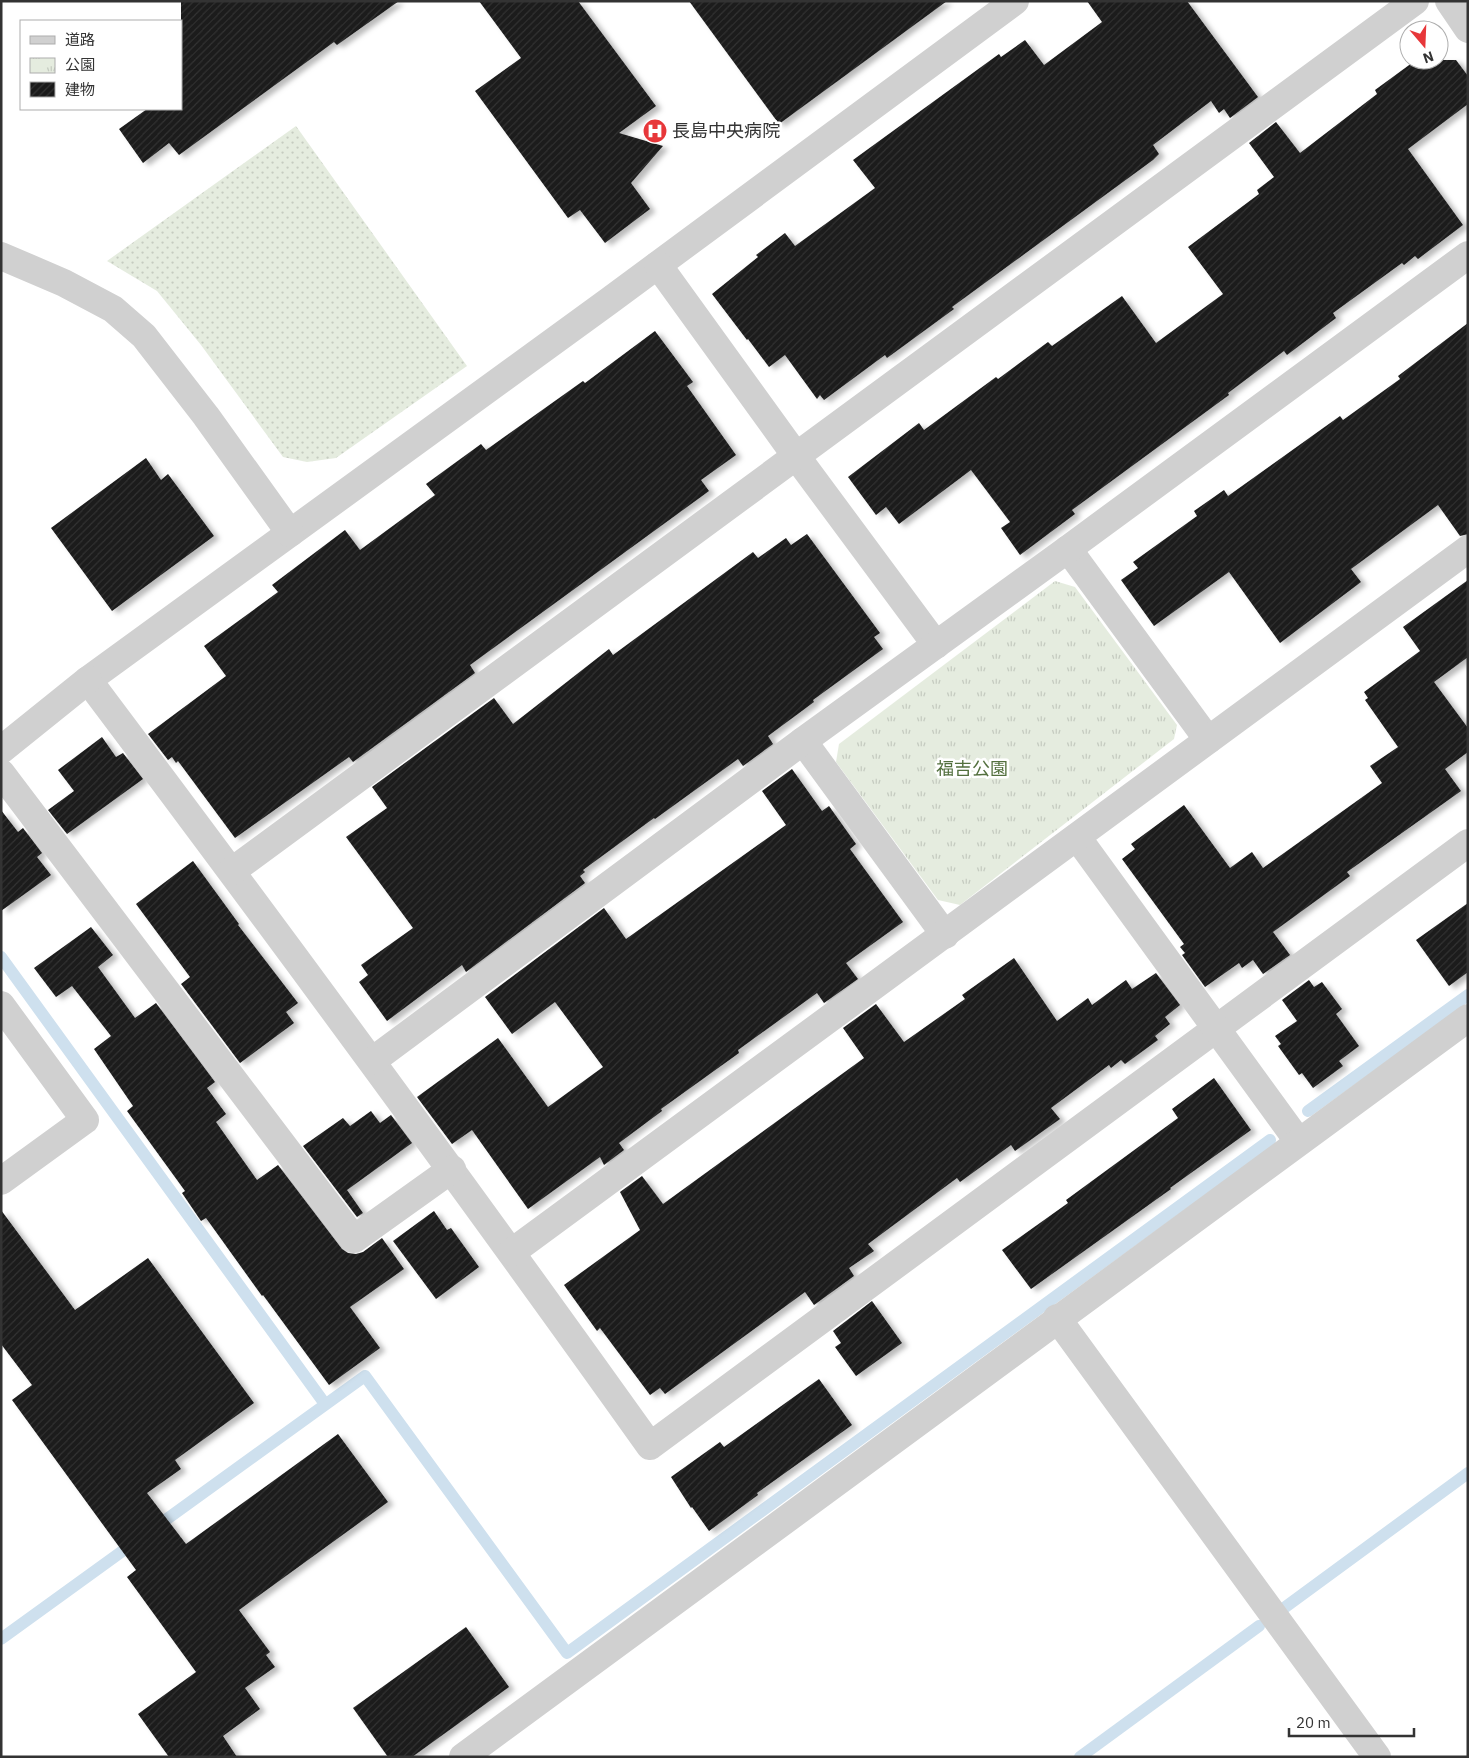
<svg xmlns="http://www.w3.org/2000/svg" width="1469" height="1758" viewBox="0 0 1469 1758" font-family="'IBM Plex Sans','Noto Sans JP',sans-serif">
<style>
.grass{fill:url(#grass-dots)}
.park{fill:url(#park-tufts)}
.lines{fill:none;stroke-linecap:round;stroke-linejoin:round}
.stream{stroke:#cee0ee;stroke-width:12}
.building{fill:url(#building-hatch);filter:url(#shadow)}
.minor{stroke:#d0d0d0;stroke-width:28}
.labels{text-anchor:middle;stroke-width:5;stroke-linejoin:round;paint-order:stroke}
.poi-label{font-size:18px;fill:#333;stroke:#fff;text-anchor:start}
.park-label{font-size:18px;fill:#53703e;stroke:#fff}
</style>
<defs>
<pattern id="grass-dots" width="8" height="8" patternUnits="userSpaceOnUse" patternTransform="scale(1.25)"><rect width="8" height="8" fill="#e5ecdf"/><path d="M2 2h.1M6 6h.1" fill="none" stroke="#c5cbc0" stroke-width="1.8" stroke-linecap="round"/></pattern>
<pattern id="park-tufts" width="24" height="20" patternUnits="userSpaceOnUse" patternTransform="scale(1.25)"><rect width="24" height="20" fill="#e5ecdf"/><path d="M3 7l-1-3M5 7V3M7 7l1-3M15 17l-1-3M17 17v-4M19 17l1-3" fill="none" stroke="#c5cbc0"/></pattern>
<pattern id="building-hatch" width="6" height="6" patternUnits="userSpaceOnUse" patternTransform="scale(1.25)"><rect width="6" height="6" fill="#1a1a1a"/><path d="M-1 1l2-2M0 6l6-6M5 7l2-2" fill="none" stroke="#333"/></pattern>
<filter id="shadow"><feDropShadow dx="5.5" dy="3" stdDeviation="2.5" flood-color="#0004"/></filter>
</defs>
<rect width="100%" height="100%" fill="#fff"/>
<polygon class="grass" points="296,126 467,366 336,458 307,462 283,457 201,345 157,291 107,261"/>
<polygon class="park" points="1055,581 1075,587 1177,725 1174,739 960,905 938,900 836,762 839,744"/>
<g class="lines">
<g class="stream">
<polyline points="1,957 325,1404"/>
<polyline points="1308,1111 1468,995"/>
<polyline points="153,1529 365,1376 567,1653 1270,1140"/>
<polyline points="1284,1608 1468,1473"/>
<polyline points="1,1639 135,1542"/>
<polyline points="1080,1757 1259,1626"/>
</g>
</g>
<g class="building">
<polygon points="181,1 399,1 337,45 334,42 179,155 169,143 143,163 119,129 147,109 181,109"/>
<polygon points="479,1 578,1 656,106 619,133 663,146 631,183 650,209 605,243 580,210 568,218 475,91 521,58"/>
<polygon points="689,1 947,1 779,124"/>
<polygon points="1087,1 1187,1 1258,97 1230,118 1224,109 1219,113 1211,101 1153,145 1159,154 1153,160 952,307 954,309 887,358 885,355 824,400 820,395 817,399 785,355 769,367 748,339 747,340 712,294 758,257 756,255 785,233 795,246 875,188 853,160 999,54 1001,57 1025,40 1044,65 1102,22"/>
<polygon points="1416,60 1456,60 1468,76 1468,104 1408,149 1463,225 1418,259 1415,256 1404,265 1402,263 1333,313 1336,318 1287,355 1284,351 1228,393 1229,395 1072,510 1075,514 1020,555 1001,528 1010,522 971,470 899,524 886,507 876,515 848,477 919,423 924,430 996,377 998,379 1048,342 1052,346 1122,296 1156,343 1223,294 1188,247 1259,194 1257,190 1274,177 1249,143 1276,122 1300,153 1377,94 1375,90"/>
<polygon points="1468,323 1468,534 1460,536 1438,505 1351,569 1361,582 1280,643 1229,572 1154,626 1121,580 1138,568 1133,562 1197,516 1194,511 1224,490 1228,496 1340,416 1343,420 1400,379 1398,376"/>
<polygon points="655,331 693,382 687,386 736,455 701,480 709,491 470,665 475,673 353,762 349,757 235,838 178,761 176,763 172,757 168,760 148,734 226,676 204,646 278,592 272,585 345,530 360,550 435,495 426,484 481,444 486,450 583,381 585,383"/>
<polygon points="146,458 161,480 168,474 214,536 112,611 51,528"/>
<polygon points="807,534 880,633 874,637 883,649 813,700 814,702 768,736 773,744 743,766 738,759 655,819 654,818 583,870 585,872 580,876 585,883 466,972 462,965 387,1021 359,982 368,975 361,965 413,928 346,837 387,808 372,787 494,698 513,724 609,649 613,655 753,552 758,558 786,538 791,545"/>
<polygon points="1468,580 1468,657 1434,682 1468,728 1468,752 1445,769 1461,791 1347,872 1350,876 1273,932 1290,955 1263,974 1253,960 1242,968 1239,963 1205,987 1182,955 1185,953 1180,947 1184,944 1122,859 1135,849 1131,844 1184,805 1230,868 1252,852 1263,868 1382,783 1370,766 1398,747 1365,700 1368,698 1364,692 1420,651 1403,627"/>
<polygon points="102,737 116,757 123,753 143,779 67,834 48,810 74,791 58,770"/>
<polygon points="792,769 822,811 829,806 856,844 850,849 903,922 846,963 858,979 824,1003 817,993 738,1050 739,1053 661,1109 662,1111 619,1143 624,1150 604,1165 600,1157 528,1209 472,1130 452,1144 417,1097 498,1038 548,1107 603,1067 555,1002 512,1034 485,997 604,908 626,939 786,825 762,791"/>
<polygon points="1,810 18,832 23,828 42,853 37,857 51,875 1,911"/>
<polygon points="193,861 239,924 238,925 298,1003 286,1012 294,1023 240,1063 181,984 190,977 136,904"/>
<polygon points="1468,903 1468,972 1449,986 1416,940"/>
<polygon points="91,927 113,955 98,967 135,1018 156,1003 215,1082 207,1088 226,1114 216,1122 257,1180 278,1165 342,1249 348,1253 356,1254 363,1252 382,1238 404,1269 350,1307 380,1348 329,1385 263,1295 262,1296 206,1218 201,1221 182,1193 185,1191 127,1111 133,1106 94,1049 111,1036 72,986 56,997 34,968"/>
<polygon points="1014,958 1057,1021 1088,998 1092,1005 1126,980 1132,989 1156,973 1180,1005 1165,1017 1170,1024 1155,1036 1158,1040 1125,1064 1121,1060 1111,1068 1109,1065 1051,1108 1060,1119 1015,1151 1011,1145 960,1182 957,1178 868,1244 874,1251 849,1268 854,1276 814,1305 805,1292 665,1394 660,1388 650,1395 600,1328 597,1331 564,1285 640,1230 620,1192 642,1176 663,1204 864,1058 843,1028 876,1004 904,1042 965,999 962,995"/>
<polygon points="1309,980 1314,987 1322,982 1342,1009 1336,1014 1359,1046 1339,1061 1343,1066 1313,1088 1302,1073 1299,1075 1278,1046 1281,1044 1275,1036 1297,1021 1282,1000"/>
<polygon points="1214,1078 1251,1130 1170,1188 1171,1189 1031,1289 1002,1250 1068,1203 1066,1200 1178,1118 1172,1109"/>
<polygon points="371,1111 380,1123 391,1115 412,1143 347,1190 363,1213 357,1217 303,1146 343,1118 350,1126"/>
<polygon points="1,1210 75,1310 148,1258 254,1403 175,1460 181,1469 147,1493 186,1544 338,1434 388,1502 239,1610 270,1652 266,1655 275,1667 245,1688 260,1709 223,1736 237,1757 169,1757 138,1714 196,1672 127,1577 136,1570 12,1400 32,1385 1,1344"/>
<polygon points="434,1211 447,1230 451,1228 479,1267 436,1299 393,1241"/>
<polygon points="872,1301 902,1343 856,1376 835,1347 841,1343 833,1331"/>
<polygon points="819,1379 852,1425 757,1493 758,1495 709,1531 692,1507 691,1508 671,1477 720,1442 724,1447"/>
<polygon points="466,1627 509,1687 412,1757 388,1757 353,1708"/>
</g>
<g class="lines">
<g class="minor">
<path d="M1015,1l-406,300 -521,379c190,253 378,508 562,766l818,-603"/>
<polyline points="1449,1 1468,29"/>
<polyline points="1,256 64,283 113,309 144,336 206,416 290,533"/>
<polyline points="658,265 796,456 936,645"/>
<polyline points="1068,549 1208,740"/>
<polyline points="803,741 945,935"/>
<polyline points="1,750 88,680"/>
<polyline points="1,773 354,1239 452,1169"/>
<polyline points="1077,837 1298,1141"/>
<polyline points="232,871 1415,1"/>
<polyline points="1,1005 85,1120 1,1181"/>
<polyline points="372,1061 803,741 1068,549 1468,255"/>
<polyline points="512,1252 1468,549"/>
<polyline points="1057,1318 1377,1757"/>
<polyline points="463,1757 1468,1018"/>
</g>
</g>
<defs>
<symbol id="hospital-disc" viewBox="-11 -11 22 22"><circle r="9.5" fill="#e7373a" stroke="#fff"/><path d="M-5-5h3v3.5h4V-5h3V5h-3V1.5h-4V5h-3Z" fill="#fff"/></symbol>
</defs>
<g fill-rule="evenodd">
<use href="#hospital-disc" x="641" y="117" width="28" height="28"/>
</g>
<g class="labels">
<g class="poi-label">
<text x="672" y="137">長島中央病院</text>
</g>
<g class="park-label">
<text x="972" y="775">福吉公園</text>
</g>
</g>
<rect width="1469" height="1758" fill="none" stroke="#333333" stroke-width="5"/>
<rect x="20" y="20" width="162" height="90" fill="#ffffff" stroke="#adadad"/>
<rect x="30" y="36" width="25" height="8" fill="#d0d0d0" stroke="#adadad"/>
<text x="65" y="45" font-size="15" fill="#333333">道路</text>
<rect x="30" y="58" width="25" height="15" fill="url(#park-tufts)" stroke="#adadad"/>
<text x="65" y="70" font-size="15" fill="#333333">公園</text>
<rect x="30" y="82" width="25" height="15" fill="url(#building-hatch)" stroke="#adadad"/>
<text x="65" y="95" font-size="15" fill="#333333">建物</text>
<g transform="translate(1424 45) rotate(161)"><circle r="24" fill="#ffffff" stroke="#adadad"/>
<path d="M0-4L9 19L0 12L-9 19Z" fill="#e7373a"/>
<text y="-8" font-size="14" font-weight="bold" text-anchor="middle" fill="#333333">N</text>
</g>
<path d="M1289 1728v8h125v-8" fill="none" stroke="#333333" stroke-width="2.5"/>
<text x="1296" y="1728" font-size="15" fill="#333333" stroke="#ffffff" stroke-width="4" paint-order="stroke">20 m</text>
</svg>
